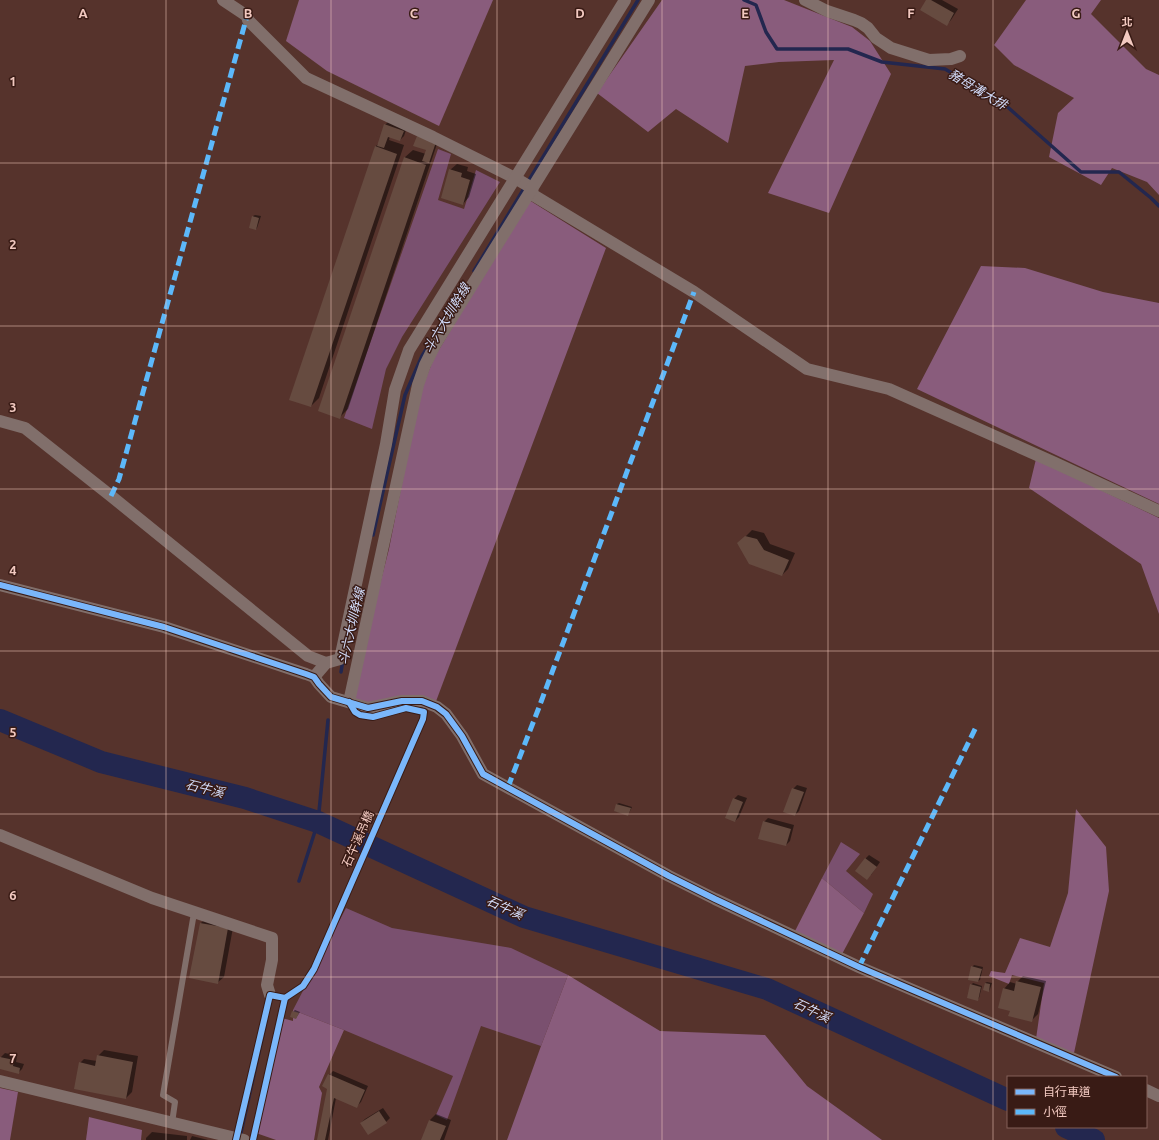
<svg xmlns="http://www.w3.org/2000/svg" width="1159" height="1140" viewBox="0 0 1159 1140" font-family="Ubuntu,'Noto Sans TC',sans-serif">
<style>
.green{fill:#7a506f}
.forest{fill:#895c7c}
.shadow{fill:#0007}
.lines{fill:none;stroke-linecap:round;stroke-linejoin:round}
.stream{stroke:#23274f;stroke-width:3.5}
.river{stroke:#23274f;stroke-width:22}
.building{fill:#664b40}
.lane{stroke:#816f6b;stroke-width:6}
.street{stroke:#816f6b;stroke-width:12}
.quiet{stroke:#5cb8fa;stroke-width:5;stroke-dasharray:10 5;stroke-linecap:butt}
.cycleway-casing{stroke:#391b15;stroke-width:8}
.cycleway{stroke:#7ab7fb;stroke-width:6}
.grid{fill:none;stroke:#f2c9c0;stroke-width:1;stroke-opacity:0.55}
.labels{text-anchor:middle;stroke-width:3;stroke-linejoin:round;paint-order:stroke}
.street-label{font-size:12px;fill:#f2c9c0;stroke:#391b15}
.water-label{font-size:13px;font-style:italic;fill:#d2dcfb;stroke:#391b15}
.grid-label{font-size:13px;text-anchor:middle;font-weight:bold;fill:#f2c9c0;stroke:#391b15;stroke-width:3;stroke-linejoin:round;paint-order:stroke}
</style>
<rect width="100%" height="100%" fill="#56332c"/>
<g class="green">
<polygon points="438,149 451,154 438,200 464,209 476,170 500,182 402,337 386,369 372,429 344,418"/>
<polygon points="841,842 860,854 846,871 873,894 864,913 822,878"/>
<polygon points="346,908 392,928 511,948 568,975 541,1046 481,1026 447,1120 436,1115 453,1076 344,1030 293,1010"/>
</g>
<g class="forest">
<polygon points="299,0 493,0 439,126 327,71 286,41"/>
<polygon points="662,0 784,0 852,27 870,41 891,74 829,213 768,193 834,60 779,62 745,66 728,143 676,109 648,132 597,93"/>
<polygon points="1026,0 1101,0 1091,14 1146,69 1159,75 1159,195 1147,182 1112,168 1101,185 1049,157 1058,113 1074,98 1014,65 994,45"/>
<polygon points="529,200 606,248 435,704 392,700 369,711 350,702 389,549 420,393 434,358"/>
<polygon points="981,266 1025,268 1103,292 1159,303 1159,504 917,389"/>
<polygon points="1036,459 1159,518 1159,614 1141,564 1029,488"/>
<polygon points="1076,809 1106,847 1109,891 1074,1053 1036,1039 1044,983 1012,975 1009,984 989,976 991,971 1005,973 1020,938 1050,947 1068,893"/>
<polygon points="822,878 864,913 841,956 794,933"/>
<polygon points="568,975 660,1031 765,1035 807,1086 882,1140 507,1140 541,1046"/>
<polygon points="293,1010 344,1030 319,1087 322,1093 314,1140 276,1140 256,1133 282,1018 293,1021"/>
<polygon points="0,1088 18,1092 10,1140 0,1140"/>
<polygon points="89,1117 142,1130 141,1140 86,1140"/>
</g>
<g class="shadow">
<polygon points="927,0 942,0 958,9 951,20 947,24"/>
<polygon points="389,121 407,127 404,136 400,140 390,136 389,140 404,145 319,398 311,406 375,147 379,143 385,125"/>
<polygon points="439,138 348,409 340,417 404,158 413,150 426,154"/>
<polygon points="457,164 468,167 467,171 476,174 469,197 463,204 450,170"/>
<polygon points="255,215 261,216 257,228 256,229 253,216"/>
<polygon points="752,530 764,533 770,544 795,553 788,569 782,575 739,543"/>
<polygon points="797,785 807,788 799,811 795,815 793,789"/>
<polygon points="738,795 747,798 739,817 735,821 734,799"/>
<polygon points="619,803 632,807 628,815 615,811 617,804"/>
<polygon points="768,818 794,825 790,841 786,845 764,822"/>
<polygon points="869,855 880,862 871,875 865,859"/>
<polygon points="207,917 234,922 224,977 217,983 201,923"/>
<polygon points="974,965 983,967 980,980 978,981 972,967"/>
<polygon points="1023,976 1046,981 1038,1014 1031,1021 1011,1010 1004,989 1010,982 1017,984 1017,982"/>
<polygon points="987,982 992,983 990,989 989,991 985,983"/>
<polygon points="973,983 982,986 979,998 977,1000 971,985"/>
<polygon points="295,1010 300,1012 296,1018 293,1012"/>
<polygon points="104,1050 138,1056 132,1092 126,1098 80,1063 84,1059 97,1061 98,1056"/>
<polygon points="5,1053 17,1056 16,1062 24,1064 22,1069 18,1073 0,1068 1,1057"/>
<polygon points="333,1071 368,1086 361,1102 357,1106 336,1098 328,1140 318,1140 328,1088 329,1075"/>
<polygon points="383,1108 390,1118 386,1122 361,1123 365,1119"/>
<polygon points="436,1114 451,1120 444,1140 422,1140 430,1120"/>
<polygon points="152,1132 187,1136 187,1140 146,1140 146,1138"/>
<polygon points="192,1136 208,1140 190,1140"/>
</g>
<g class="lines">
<g class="stream">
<polyline points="744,0 756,5 766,32 777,49 848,49 882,62 945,69 1003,103 1081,172 1119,172 1151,198 1159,206"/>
<polyline points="474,271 638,0"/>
<polyline points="373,535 405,395 422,356 427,348"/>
<polyline points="341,672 343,660"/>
<polyline points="299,881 318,822 328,720"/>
<polyline points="240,1137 266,1021"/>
</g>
<g class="river">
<polyline points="0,720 101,762 245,798 318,822 524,917 767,989 1008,1100"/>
<polyline points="1066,1127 1094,1140"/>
</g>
</g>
<g class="building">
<polygon points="926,0 931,0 954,13 947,26 920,10"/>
<polygon points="384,124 404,131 400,141 388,137 384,148 377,146"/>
<polygon points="417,136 436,142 429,163 422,161 426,150 413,146"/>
<polygon points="375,146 397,154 311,407 289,400"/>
<polygon points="404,157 426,165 340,419 318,411"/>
<polygon points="449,169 462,173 461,177 470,180 463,205 441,198"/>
<polygon points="252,216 259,218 256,230 249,228"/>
<polygon points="745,536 757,539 764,550 789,560 782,576 749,564 737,543"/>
<polygon points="792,788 804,792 795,816 783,812"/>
<polygon points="733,798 743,802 735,822 725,818"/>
<polygon points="616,804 631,808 628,816 614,811"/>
<polygon points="763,821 791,829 786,846 758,839"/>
<polygon points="865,858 877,867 867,880 855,871"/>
<polygon points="200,923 228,928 218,984 189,978"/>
<polygon points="971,966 982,969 978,982 968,980"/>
<polygon points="1016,981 1041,987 1032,1022 1008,1016 1010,1011 998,1008 1003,988 1014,991"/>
<polygon points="985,983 990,984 989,992 983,990"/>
<polygon points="970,984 981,987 978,1001 967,998"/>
<polygon points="292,1011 299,1013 296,1019 290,1017"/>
<polygon points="97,1055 133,1062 126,1099 74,1089 79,1062 95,1066"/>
<polygon points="0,1057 14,1060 13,1066 20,1068 19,1074 0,1069"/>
<polygon points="328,1074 365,1090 357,1108 334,1098 325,1140 317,1140 327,1089 322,1086"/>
<polygon points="379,1111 387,1123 368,1135 360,1123"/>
<polygon points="429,1120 446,1126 440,1140 421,1140"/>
</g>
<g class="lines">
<polyline class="lane" points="172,1123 175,1102 163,1095 194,913"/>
<g class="street">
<polyline points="223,0 247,16 248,20 306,78 433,137 515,178 532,188 533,195 694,292 807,369 889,389 1055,463 1159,511"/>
<polyline points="805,0 827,11 854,20 861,23 868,28 876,38 891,48 929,60 951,59 960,56"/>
<polyline points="0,421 25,428 111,496 308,656 326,663"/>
<polyline points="0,585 164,627 306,674 314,677 319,684 331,697 368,708 402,701 422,701 437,707 446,714 462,736 483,774 669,876 715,899 859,967 1116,1077"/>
<polyline points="314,677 326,663 340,659 386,444 395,390 409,350 625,0"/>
<polyline points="349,702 418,385 425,365 435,345 649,0"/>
<polyline points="0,835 152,898 272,938 272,960 267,985 270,995"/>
<polyline points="0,1081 244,1140"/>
<polyline points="1146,1090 1159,1096"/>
</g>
<g class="quiet">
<polyline points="111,496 119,479 247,16"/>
<polyline points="508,787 538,710 694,292"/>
<polyline points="859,967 976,727"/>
</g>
<defs>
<g id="cycleway">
<polyline points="0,585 164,627 306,674 314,677 319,684 331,697 368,708 402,701 422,701 437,707 446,714 462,736 483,774 669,876 715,899 859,967 1116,1077"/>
<polyline points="285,998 303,986 314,969 423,719 424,712 406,708 373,717 360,715 355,712 349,702"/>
<polyline points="236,1140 270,995 285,998 253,1140"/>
</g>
</defs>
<use href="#cycleway" class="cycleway-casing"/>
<use href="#cycleway" class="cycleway"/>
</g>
<path class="grid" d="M166,0v1140M331,0v1140M497,0v1140M662,0v1140M828,0v1140M993,0v1140M0,163h1159M0,326h1159M0,489h1159M0,651h1159M0,814h1159M0,977h1159"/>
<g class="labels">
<g class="street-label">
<text transform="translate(358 839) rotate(-66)" y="4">石牛溪吊橋</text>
</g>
<g class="water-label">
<text transform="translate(978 89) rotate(31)" y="5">豬母溝大排</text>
<text transform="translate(446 318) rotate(-59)" y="5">斗六大圳幹線</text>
<text transform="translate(351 626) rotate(-77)" y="5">斗六大圳幹線</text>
<text transform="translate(205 788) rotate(14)" y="5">石牛溪</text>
<text transform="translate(505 907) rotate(24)" y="5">石牛溪</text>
<text transform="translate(812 1010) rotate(25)" y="5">石牛溪</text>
</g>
</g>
<g class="grid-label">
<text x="83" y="18">A</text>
<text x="248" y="18">B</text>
<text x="414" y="18">C</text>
<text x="580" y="18">D</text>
<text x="745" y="18">E</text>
<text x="911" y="18">F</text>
<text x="1076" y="18">G</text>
<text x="13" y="86">1</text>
<text x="13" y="249">2</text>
<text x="13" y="412">3</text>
<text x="13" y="575">4</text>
<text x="13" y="737">5</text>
<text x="13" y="900">6</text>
<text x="13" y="1063">7</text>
</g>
<rect x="1007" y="1076" width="140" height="52" fill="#391b15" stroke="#836159"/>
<rect x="1015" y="1089" width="20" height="6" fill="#7ab7fb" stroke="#836159"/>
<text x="1043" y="1096" font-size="12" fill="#f2c9c0">自行車道</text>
<rect x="1015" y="1109" width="20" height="6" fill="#5cb8fa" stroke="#836159"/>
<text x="1043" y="1116" font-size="12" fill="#f2c9c0">小徑</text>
<g transform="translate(1127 32)" stroke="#391b15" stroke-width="3" paint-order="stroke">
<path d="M0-3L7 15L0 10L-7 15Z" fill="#f2c9c0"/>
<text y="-6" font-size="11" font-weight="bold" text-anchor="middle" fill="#f2c9c0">北</text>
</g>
</svg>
